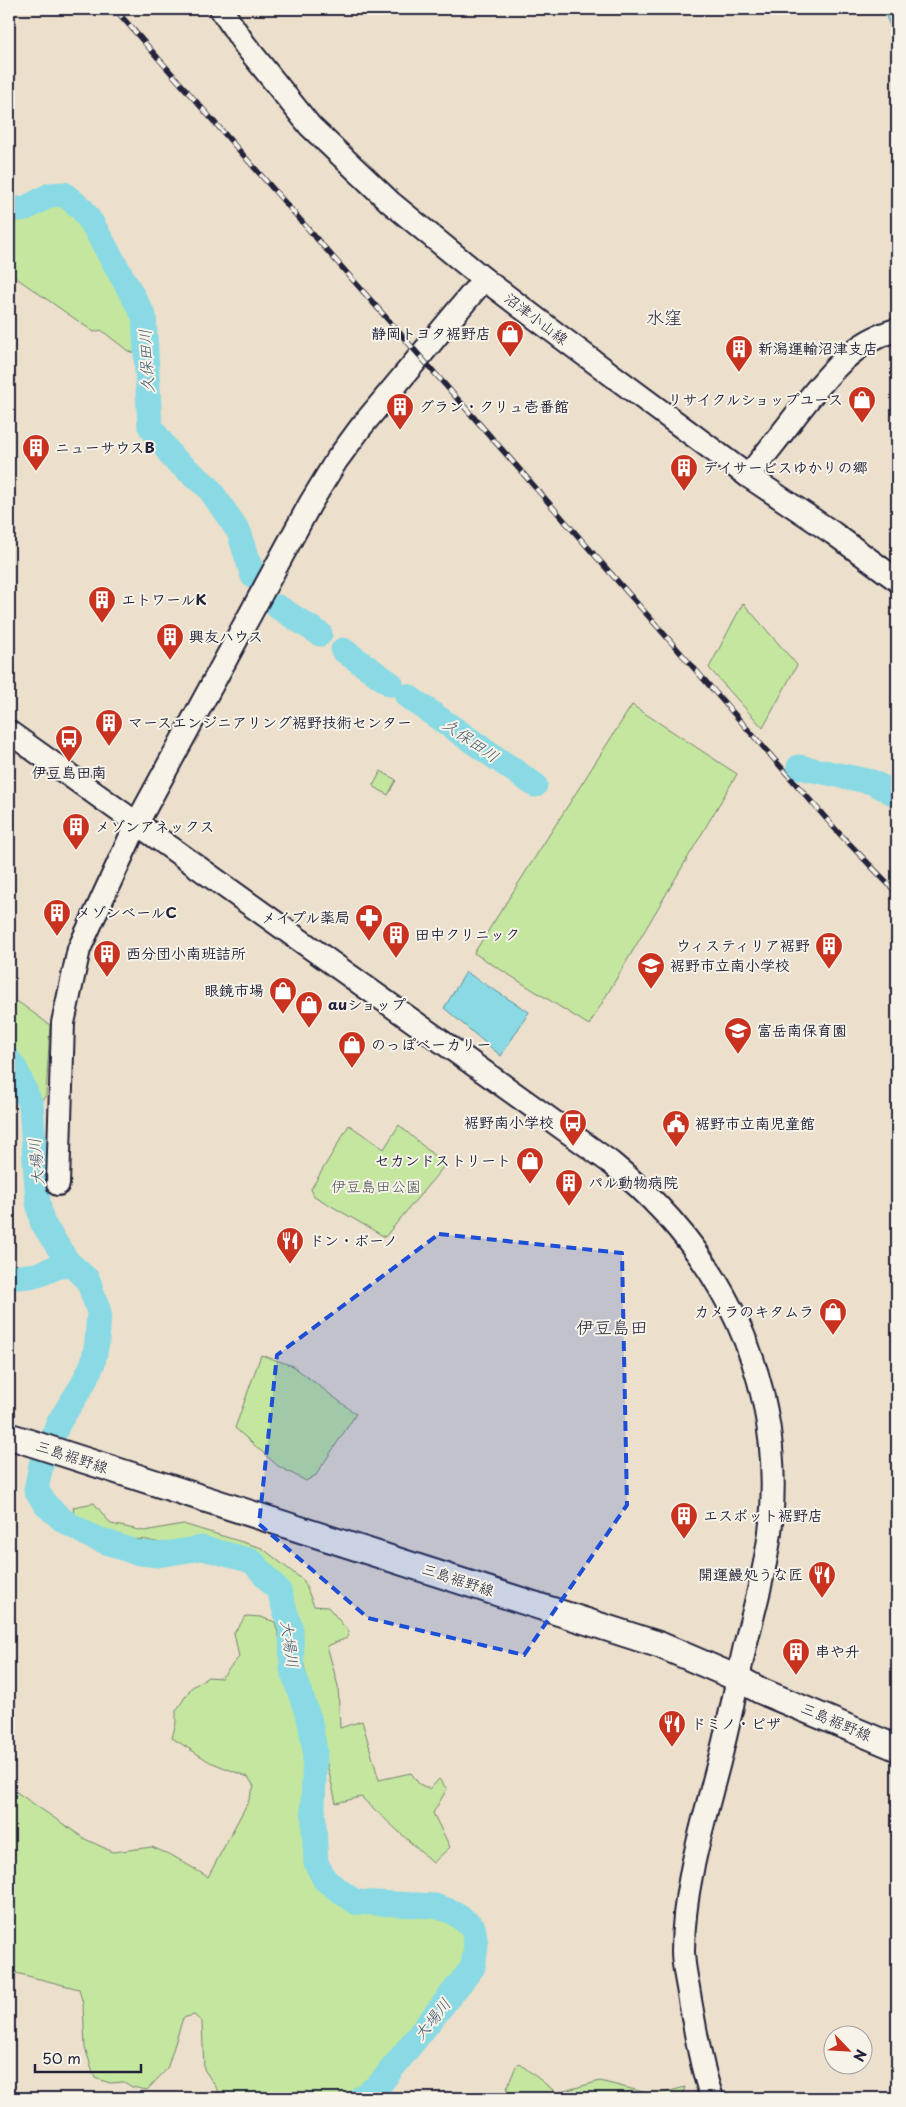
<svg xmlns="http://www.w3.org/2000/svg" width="906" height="2107" viewBox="0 0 906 2107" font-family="'Playpen Sans','Klee One',sans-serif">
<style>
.green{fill:#c4e69f;stroke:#73846d}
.water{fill:#89dae4;stroke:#6090a0}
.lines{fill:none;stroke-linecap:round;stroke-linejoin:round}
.river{stroke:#89dae4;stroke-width:25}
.secondary-casing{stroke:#22223b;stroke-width:26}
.primary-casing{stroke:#22223b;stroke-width:29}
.secondary{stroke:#f7f3e8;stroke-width:22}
.primary{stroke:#f7f3e8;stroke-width:25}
.rail-casing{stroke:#22223b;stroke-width:5.5}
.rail{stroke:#f7f3e8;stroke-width:4;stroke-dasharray:11;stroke-linecap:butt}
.marked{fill:#1d4ed8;fill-opacity:0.2;stroke:#1d4ed8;stroke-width:4;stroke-dasharray:10 6;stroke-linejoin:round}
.labels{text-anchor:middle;stroke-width:4;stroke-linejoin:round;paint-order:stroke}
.street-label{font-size:15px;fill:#22223b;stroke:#f7f3e8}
.poi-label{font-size:15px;font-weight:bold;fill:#22223b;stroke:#f7f3e8;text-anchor:start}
.park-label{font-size:15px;fill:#4a5354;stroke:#f7f3e8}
.water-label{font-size:16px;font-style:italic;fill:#41596e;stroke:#f7f3e8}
.quarter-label{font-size:18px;fill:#22223b;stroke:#f7f3e8}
</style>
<rect width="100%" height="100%" fill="#ecdfcb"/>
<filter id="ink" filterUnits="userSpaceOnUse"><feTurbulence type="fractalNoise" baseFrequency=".02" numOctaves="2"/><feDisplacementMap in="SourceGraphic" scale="10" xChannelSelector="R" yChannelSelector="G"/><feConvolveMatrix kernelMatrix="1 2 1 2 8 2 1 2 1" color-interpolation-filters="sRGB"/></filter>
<g filter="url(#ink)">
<g class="green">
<polygon points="53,201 64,204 74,214 138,321 137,354 128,351 101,330 94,332 9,273 9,216 31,215"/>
<polygon points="743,603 797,665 763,728 709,668"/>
<polygon points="632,705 737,774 589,1025 474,953"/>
<polygon points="381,771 396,780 388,795 373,786"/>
<polygon points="17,1001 50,1025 46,1096 40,1101 9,1053 9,1020"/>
<polygon points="349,1125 384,1149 399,1125 445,1165 385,1237 314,1196 311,1189"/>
<polygon points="261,1355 293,1366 356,1414 316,1475 306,1481 278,1466 235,1428"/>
<polygon points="94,1503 111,1524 144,1531 183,1524 262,1548 304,1581 314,1606 328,1607 349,1632 347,1638 327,1646 338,1686 340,1728 362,1721 379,1780 411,1773 419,1784 430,1789 439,1779 447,1789 433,1813 450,1847 433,1863 361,1797 336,1803 297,1635 293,1606 284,1595 280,1577 270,1570 231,1559 147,1540 115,1538 86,1528 75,1519 73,1507"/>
<polygon points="246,1616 261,1617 275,1622 306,1734 311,1852 321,1884 349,1905 373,1904 431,1910 460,1924 467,1940 467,1966 397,2052 349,2098 223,2098 204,2069 202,2022 194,2015 183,2018 167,2069 147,2090 132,2087 124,2082 110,2083 95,2078 85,2048 83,2004 79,1989 16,1973 9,1969 9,1787 85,1839 113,1852 152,1847 173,1856 208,1877 248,1802 254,1786 248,1777 210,1762 172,1738 176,1723 176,1711 191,1688 208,1677 221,1678 239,1657 234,1633"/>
<polygon points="520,2064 557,2093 600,2081 655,2095 685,2087 682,2098 503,2098 516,2066"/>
</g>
<g class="water">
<polygon points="883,9 897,9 897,43"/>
<polygon points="466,972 529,1012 501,1056 444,1008"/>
</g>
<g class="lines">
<g class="river">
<polyline points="9,210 26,208 50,195 64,194 82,209 93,225 144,316 150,426 173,458 208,487 239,532 253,576"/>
<polyline points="278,607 320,634"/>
<polyline points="343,650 391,684"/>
<polyline points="407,696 535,785"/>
<polyline points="799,767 872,782 897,795"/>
<polyline points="9,1060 16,1070 31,1105 38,1202 42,1222 68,1262 88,1280 99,1312 97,1342 93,1363 82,1386 59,1422 41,1465 36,1490 46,1505 64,1521 90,1536 134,1552 158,1555 202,1548 252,1561 279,1591 291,1630 292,1669 310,1722 315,1751 313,1806 316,1863 325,1880 355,1902 435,1906 453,1912 473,1927 476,1945 473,1967 379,2085 361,2098"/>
<polyline points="9,1278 38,1275 68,1262"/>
</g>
<defs>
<g id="secondary">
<polyline points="221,9 245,45 310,126 390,202 484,279 558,335 748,476 833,533 897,580"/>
<path d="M748,476c16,-20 32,-40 48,-61 28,-35 55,-74 101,-85"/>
<path d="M9,732l601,430c112,90 174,216 161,361 -4,41 -16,83 -26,123 -8,36 -15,72 -24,108 -16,64 -38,130 -38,197 0,16 5,33 7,49 6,34 11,66 22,98"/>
<polyline points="58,1184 63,1023 79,949 137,823 310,504 336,461 361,427 484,279"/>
</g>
<polyline id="primary" points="9,1436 660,1645 739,1679 761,1691 897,1748"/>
</defs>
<use href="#secondary" class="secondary-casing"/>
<use href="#primary" class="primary-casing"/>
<use href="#secondary" class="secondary"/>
<use href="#primary" class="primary"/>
<defs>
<polyline id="rail" points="115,9 838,832 897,893"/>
</defs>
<use href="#rail" class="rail-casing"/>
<use href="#rail" class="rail"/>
</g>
</g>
<path class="marked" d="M439,1234l183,19 5,252 -103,150 -156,-37 -109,-94 18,-169z"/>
<defs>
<symbol id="shop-pin" viewBox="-11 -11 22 30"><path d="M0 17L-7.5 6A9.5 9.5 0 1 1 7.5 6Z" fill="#c8321e" stroke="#f7f3e8"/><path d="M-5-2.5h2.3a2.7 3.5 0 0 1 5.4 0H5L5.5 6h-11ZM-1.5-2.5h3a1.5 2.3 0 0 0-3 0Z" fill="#fff"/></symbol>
<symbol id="building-pin" viewBox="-11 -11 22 30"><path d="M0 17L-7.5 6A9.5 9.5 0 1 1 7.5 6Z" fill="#c8321e" stroke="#f7f3e8"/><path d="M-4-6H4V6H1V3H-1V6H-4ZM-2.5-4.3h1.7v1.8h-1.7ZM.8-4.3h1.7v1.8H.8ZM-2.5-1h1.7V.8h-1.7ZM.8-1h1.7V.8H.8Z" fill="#fff"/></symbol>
<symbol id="bus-pin" viewBox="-11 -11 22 30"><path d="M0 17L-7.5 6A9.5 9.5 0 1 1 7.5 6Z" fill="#c8321e" stroke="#f7f3e8"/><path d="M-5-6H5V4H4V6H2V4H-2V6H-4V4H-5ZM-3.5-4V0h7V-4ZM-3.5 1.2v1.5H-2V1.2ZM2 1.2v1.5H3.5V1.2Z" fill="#fff"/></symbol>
<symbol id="pharmacy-pin" viewBox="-11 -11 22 30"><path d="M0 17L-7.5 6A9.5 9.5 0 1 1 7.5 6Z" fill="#c8321e" stroke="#f7f3e8"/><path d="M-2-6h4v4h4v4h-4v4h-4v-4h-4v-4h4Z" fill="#fff"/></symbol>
<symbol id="school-pin" viewBox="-11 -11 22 30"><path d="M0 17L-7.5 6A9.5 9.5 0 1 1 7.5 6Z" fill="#c8321e" stroke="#f7f3e8"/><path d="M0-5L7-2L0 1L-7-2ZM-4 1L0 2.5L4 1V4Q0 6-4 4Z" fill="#fff"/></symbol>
<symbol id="civic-pin" viewBox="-11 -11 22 30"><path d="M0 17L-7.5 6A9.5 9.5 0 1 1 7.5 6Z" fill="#c8321e" stroke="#f7f3e8"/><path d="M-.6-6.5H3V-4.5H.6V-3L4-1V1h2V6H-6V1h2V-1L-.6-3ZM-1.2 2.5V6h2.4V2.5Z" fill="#fff"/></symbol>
<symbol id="restaurant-pin" viewBox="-11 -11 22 30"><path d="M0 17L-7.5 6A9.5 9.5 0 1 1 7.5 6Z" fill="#c8321e" stroke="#f7f3e8"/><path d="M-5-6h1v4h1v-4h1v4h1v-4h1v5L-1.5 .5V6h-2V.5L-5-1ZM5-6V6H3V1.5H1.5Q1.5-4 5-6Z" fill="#fff"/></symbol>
</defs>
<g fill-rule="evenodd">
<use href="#shop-pin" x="494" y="318" width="32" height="43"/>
<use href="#building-pin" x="723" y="333" width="32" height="43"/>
<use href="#shop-pin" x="846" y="384" width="32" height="43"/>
<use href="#building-pin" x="384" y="391" width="32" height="43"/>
<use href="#building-pin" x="20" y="432" width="32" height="43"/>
<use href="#building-pin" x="668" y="452" width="32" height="43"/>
<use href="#building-pin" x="86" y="584" width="32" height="43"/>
<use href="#building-pin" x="154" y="621" width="32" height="43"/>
<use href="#building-pin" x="93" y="707" width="32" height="43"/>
<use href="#bus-pin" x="53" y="723" width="32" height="43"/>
<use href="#building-pin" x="60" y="811" width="32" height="43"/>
<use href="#building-pin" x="41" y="897" width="32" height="43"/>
<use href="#pharmacy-pin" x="353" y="902" width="32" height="43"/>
<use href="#building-pin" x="380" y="919" width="32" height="43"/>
<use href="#building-pin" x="813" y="930" width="32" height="43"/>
<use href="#building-pin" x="91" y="938" width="32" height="43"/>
<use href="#school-pin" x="635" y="950" width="32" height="43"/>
<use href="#shop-pin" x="267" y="975" width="32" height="43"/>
<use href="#shop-pin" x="293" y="989" width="32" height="43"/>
<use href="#school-pin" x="722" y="1015" width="32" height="43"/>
<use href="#shop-pin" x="336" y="1029" width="32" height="43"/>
<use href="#bus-pin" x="557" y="1107" width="32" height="43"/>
<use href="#civic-pin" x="660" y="1108" width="32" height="43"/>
<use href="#shop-pin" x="514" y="1145" width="32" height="43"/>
<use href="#building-pin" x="553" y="1167" width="32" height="43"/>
<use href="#restaurant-pin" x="274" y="1225" width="32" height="43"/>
<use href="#shop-pin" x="817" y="1296" width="32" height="43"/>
<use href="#building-pin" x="668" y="1500" width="32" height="43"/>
<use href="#restaurant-pin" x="806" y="1559" width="32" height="43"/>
<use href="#building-pin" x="780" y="1636" width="32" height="43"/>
<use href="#restaurant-pin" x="656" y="1708" width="32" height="43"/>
</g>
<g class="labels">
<g class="street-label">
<text transform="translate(536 319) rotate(37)" y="5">沼津小山線</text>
<text transform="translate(72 1457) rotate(18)" y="5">三島裾野線</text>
<text transform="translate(458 1580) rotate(18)" y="5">三島裾野線</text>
<text transform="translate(836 1722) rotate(23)" y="5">三島裾野線</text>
</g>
<g class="poi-label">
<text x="491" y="339" text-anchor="end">静岡トヨタ裾野店</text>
<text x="758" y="354">新潟運輸沼津支店</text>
<text x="843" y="405" text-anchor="end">リサイクルショップユース</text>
<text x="419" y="412">グラン・クリュ壱番館</text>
<text x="55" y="453">ニューサウスB</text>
<text x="703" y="473">デイサービスゆかりの郷</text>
<text x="121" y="605">エトワールK</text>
<text x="189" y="642">興友ハウス</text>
<text x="128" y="728">マースエンジニアリング裾野技術センター</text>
<text x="69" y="778" text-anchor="middle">伊豆島田南</text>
<text x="95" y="832">メゾンアネックス</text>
<text x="76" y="918">メゾンベールC</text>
<text x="350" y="923" text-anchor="end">メイプル薬局</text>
<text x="415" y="940">田中クリニック</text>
<text x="810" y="951" text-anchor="end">ウィスティリア裾野</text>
<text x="126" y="959">西分団小南班詰所</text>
<text x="670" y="971">裾野市立南小学校</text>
<text x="264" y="996" text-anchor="end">眼鏡市場</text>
<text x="328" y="1010">auショップ</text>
<text x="757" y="1036">富岳南保育園</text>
<text x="371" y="1050">のっぽベーカリー</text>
<text x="554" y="1128" text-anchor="end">裾野南小学校</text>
<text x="695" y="1129">裾野市立南児童館</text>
<text x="511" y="1166" text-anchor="end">セカンドストリート</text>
<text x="588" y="1188">パル動物病院</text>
<text x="309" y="1246">ドン・ボーノ</text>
<text x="814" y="1317" text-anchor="end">カメラのキタムラ</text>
<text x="703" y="1521">エスポット裾野店</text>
<text x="803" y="1580" text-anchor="end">開運鰻処うな匠</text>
<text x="815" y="1657">串や升</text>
<text x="691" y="1729">ドミノ・ピザ</text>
</g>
<g class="park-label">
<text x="376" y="1192">伊豆島田公園</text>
</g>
<g class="water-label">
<text transform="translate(146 361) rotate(-93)" y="6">久保田川</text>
<text transform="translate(471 740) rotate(35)" y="6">久保田川</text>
<text transform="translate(36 1162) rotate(-95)" y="6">大場川</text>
<text transform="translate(290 1644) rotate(82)" y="6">大場川</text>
<text transform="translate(432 2019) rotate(-51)" y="6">大場川</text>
</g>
<g class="quarter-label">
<text x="664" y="324">水窪</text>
<text x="612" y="1334">伊豆島田</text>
</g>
</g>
<rect width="906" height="2107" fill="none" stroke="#f7f3e8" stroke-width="30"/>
<rect x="15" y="15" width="876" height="2077" fill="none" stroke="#22223b" stroke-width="2" filter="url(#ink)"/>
<g transform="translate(848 2050) rotate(115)"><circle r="24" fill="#f7f3e8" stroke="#a29fa3"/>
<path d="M0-4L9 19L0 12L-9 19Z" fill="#c8321e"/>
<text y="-8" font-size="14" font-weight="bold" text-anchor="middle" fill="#22223b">N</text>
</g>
<path d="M35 2064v8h106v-8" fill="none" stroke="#22223b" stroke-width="2.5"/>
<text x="42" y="2064" font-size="15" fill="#22223b" stroke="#f7f3e8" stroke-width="4" paint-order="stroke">50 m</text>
</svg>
